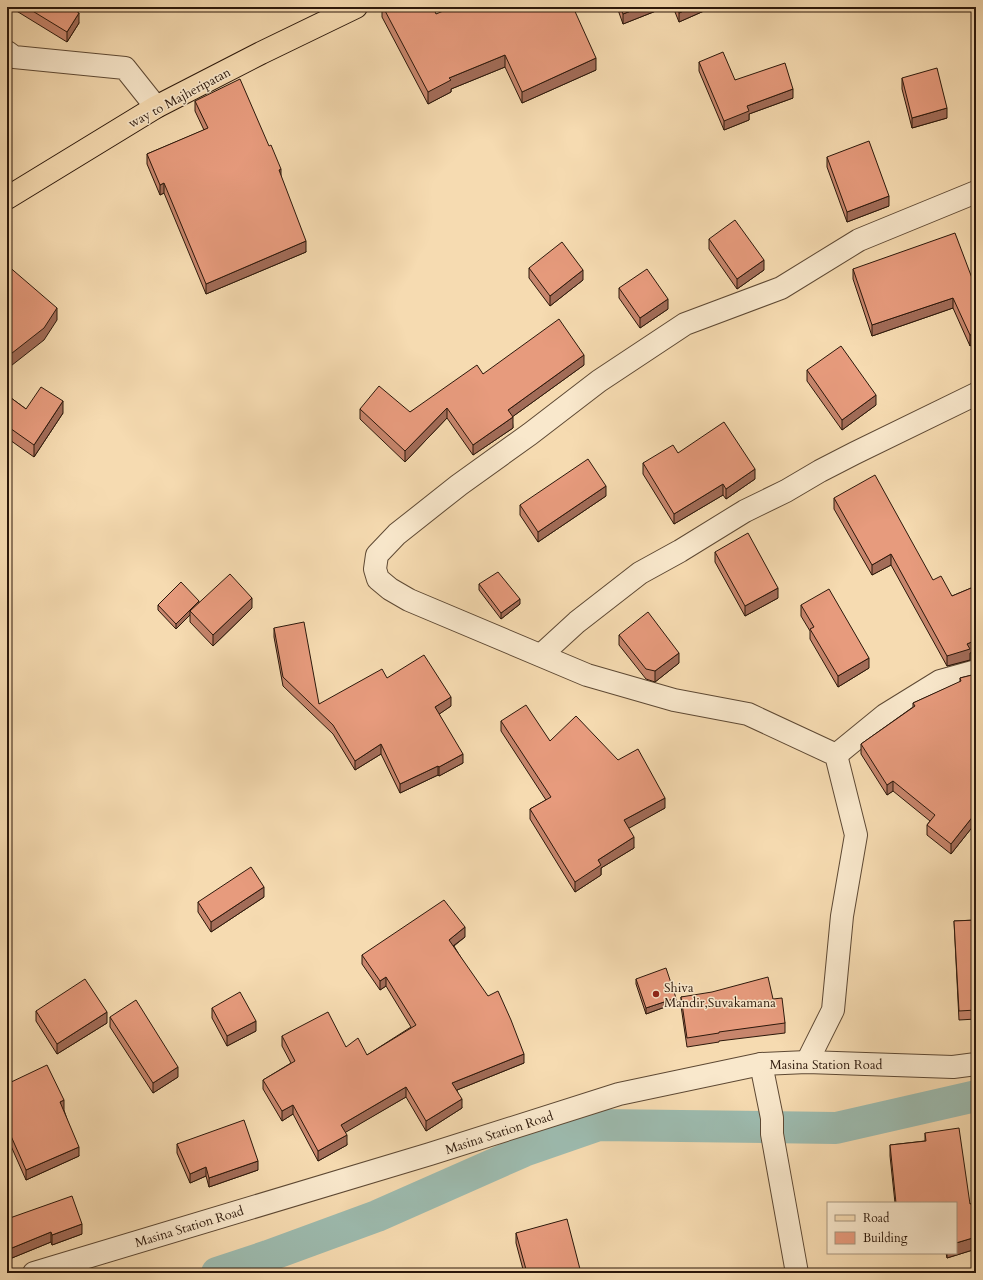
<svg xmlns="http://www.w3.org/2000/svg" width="983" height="1280" viewBox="0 0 983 1280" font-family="Cardo,serif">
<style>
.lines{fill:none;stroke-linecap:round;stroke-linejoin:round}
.canal{stroke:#9dbbaf;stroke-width:32}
.minor-casing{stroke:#5e4934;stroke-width:24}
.major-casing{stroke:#2c180b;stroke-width:24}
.minor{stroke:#f9e8cc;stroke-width:22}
.major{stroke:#f6dbb1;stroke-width:22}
.wall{fill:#c7856c;stroke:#2c180b}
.shaded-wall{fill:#a26c58;stroke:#2c180b}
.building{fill:#e79b7d;stroke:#2c180b}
.poi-dot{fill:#8f2418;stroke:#f9e8cc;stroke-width:1.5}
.labels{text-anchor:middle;stroke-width:3;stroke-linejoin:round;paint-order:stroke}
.street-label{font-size:13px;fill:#2c180b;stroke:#f9e8cc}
.poi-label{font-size:13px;fill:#2c180b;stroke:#f9e8cc;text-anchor:start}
</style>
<rect width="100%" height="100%" fill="#f6dbb1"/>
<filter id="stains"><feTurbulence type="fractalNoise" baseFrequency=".005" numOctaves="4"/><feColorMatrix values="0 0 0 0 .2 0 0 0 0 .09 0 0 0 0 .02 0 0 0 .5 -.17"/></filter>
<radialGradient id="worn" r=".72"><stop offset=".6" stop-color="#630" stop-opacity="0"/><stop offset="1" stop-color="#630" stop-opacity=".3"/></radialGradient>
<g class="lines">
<polyline class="canal" points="217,1273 268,1256 377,1216 524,1151 599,1125 836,1128 976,1096"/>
<defs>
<g id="minor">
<polyline points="7,52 14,57 125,68 156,107"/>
<polyline points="541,655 577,622 640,573 680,551 745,511 786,491 820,471 855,453 976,394"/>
<polyline points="836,755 885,715 940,681 976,671"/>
<polyline points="807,1062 833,1010 842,916 856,835 836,755 748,714 674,700 587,675 409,600 390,589 378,579 375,569 377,555 397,534 459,485 530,434 599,381 685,324 781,288 859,240 976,192"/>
<polyline points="761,1064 772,1118 772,1134 797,1273"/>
<polyline points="34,1273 430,1154 619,1094 761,1064 807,1062 953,1067 976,1064"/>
</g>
<polyline id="major" points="7,198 156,107 261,53 356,7"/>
</defs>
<use href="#minor" class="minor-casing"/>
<use href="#major" class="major-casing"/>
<use href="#minor" class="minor"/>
<use href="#major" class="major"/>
</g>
<g class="wall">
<polygon points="10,7 70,7 79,23 67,42"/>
<polygon points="382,7 426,7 427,9 436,14 596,70 522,103 505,67 451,89 451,92 428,104 382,17"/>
<polygon points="617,7 666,7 623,24"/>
<polygon points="673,7 713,7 679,22"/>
<polygon points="699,62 735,80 793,98 749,114 749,120 724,130 699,71"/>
<polygon points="902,78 947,118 912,128 902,89"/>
<polygon points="195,101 281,177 306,252 206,294 164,193 160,195 147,164 147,154 204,130 195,111"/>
<polygon points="827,157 889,206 847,222 827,167"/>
<polygon points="709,239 764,270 737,289 709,249"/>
<polygon points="529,268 583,280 550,306 529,278"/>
<polygon points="853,269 975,286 970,346 953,308 872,336 853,279"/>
<polygon points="619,288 668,309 640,328 619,298"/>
<polygon points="584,365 512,417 513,428 473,455 447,418 405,462 360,419 360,409 410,412 483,374"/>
<polygon points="807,370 876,405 842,430 807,381"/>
<polygon points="7,395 26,409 63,413 34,457 7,438"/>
<polygon points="678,453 755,479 726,499 723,495 674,524 643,474 643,463"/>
<polygon points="606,496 538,542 520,515 520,505"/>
<polygon points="834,498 952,596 976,586 976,650 970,653 970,660 947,666 891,565 872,575 834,509"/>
<polygon points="715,552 778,598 745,616 715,562"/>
<polygon points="479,584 520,604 501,619 479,590"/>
<polygon points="199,603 252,608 213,646 190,622 190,615 176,629 158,610 158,605"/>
<polygon points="801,605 869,668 838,687 810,639 810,631 801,616"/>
<polygon points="274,628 319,704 451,706 439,714 463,763 439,776 438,775 400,793 381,754 355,770 333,734 283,686 274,637"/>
<polygon points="619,635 679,663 655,682 646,679 619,645"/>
<polygon points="976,674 976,827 974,825 951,854 927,835 927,825 930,821 893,791 887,795 861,754 861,744 913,707 913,703 960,682 960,678"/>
<polygon points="501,721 550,741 618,760 665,808 628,828 634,848 601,868 601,875 575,892 530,819 530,809 546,800 501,731"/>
<polygon points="264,897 211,932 198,912 198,902"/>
<polygon points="976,920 976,1019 959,1020 954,921"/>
<polygon points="465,937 454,946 524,1063 457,1090 462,1108 426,1131 406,1097 345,1132 347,1145 318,1161 293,1114 282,1121 263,1089 263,1080 291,1063 282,1046 282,1036 346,1047 367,1055 411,1027 386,986 380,990 362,964 362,955"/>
<polygon points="636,979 676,1003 646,1014 636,984"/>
<polygon points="681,997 773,999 785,1023 785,1033 719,1041 719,1042 687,1047 681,1006"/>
<polygon points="212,1008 256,1031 227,1046 212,1018"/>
<polygon points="36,1011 107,1023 57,1054 36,1021"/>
<polygon points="110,1017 178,1077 153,1093 110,1027"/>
<polygon points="7,1084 64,1110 79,1156 26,1180 7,1137"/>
<polygon points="925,1133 970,1204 976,1203 976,1249 947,1258 946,1253 956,1253 956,1203 895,1203 890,1156 890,1145 925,1141"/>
<polygon points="177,1144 258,1170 209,1187 206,1176 190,1183 177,1153"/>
<polygon points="7,1219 82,1234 52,1245 51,1242 7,1260"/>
<polygon points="516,1233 581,1273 524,1273 516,1243"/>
</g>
<g class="shaded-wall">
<polygon points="641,7 666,7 623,24 623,14"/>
<polygon points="692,7 713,7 679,22 679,13"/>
<polygon points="79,13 79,23 67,42 67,32"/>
<polygon points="505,55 505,67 451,89 451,92 428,104 428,92 449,78"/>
<polygon points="596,58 596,70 522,103 522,92"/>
<polygon points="793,89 793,98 749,114 749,120 724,130 724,121 747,106"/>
<polygon points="947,108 947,118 912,128 912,118"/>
<polygon points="281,169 281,179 279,170"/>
<polygon points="164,183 164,193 160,195 160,185"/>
<polygon points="889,196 889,206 847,222 847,212"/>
<polygon points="306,241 306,252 206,294 206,284"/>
<polygon points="764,260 764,270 737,289 737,279"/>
<polygon points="583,270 583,280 550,306 550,296"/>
<polygon points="953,298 953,308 872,336 872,325"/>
<polygon points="668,299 668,309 640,328 640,318"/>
<polygon points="57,308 57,320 44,340 7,369 7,357"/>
<polygon points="976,333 976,343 970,346 970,335"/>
<polygon points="584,355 584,365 508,420 508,410"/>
<polygon points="876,395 876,405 842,430 842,420"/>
<polygon points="63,401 63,413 34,457 34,445"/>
<polygon points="447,408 447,418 405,462 405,451"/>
<polygon points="513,417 513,428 473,455 473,445"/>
<polygon points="755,469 755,479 726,499 726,489"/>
<polygon points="723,484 723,495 674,524 674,514"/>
<polygon points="606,486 606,496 538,542 538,532"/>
<polygon points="891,554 891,565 872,575 872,565"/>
<polygon points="778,588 778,598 745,616 745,606"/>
<polygon points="252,598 252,608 213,646 213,635"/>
<polygon points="520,599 520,604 501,619 501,613"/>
<polygon points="199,601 199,606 190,611 190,615 176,629 176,624"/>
<polygon points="976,640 976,650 970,653 970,660 947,666 947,656 967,644"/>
<polygon points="679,653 679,663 655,682 655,671"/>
<polygon points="869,658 869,668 838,687 838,676"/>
<polygon points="451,697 451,706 435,717 435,707"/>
<polygon points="381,744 381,754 355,770 355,761"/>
<polygon points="463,754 463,763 439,776 439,767"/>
<polygon points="438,766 438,775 400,793 400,784"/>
<polygon points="893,781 893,791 887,795 887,785"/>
<polygon points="665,798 665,808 624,831 624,820"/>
<polygon points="974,815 974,825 951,854 951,844"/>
<polygon points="634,837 634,848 601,868 601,875 575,892 575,882 598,860"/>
<polygon points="264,887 264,897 211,932 211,922"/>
<polygon points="465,927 465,937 449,949 449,940"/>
<polygon points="386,977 386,986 380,990 380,981"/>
<polygon points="676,998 676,1003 646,1014 646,1008"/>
<polygon points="107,1012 107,1023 57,1054 57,1044"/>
<polygon points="256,1021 256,1031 227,1046 227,1036"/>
<polygon points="524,1054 524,1063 452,1092 452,1083"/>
<polygon points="178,1067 178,1077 153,1093 153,1083"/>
<polygon points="406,1087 406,1097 341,1135 341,1125"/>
<polygon points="462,1099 462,1108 426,1131 426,1121"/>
<polygon points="64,1100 64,1110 60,1112 60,1102"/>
<polygon points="293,1105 293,1114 282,1121 282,1111"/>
<polygon points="347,1135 347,1145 318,1161 318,1151"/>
<polygon points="79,1147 79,1156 26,1180 26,1170"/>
<polygon points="258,1161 258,1170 209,1187 209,1178"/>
<polygon points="206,1167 206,1176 190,1183 190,1174"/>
<polygon points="82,1224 82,1234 52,1245 52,1235"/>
<polygon points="51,1232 51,1242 7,1260 7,1250"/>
<polygon points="976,1237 976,1249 947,1258 947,1253 956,1253 956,1243"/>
</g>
<g class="building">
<polygon points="26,7 70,7 79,13 67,32"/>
<polygon points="383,7 426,7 427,9 433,7 436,14 453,7 573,7 596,58 522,92 505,55 449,78 451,80 428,92"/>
<polygon points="620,7 641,7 623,14"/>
<polygon points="677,7 692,7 679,13"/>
<polygon points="723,52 735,80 785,63 793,89 747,106 749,111 724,121 699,62"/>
<polygon points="937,68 947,108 912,118 902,78"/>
<polygon points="240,79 269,146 271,145 281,169 279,170 306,241 206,284 164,183 160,185 147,154 208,128 195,101"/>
<polygon points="869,141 889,196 847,212 827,157"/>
<polygon points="735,220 764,260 737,279 709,239"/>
<polygon points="955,233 975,286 976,286 976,333 970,335 953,298 872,325 853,269"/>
<polygon points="562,242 583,270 550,296 529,268"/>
<polygon points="7,265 57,308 44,328 7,357"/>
<polygon points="647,269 668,299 640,318 619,288"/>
<polygon points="559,319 584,355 508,410 513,417 473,445 447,408 405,451 360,409 379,386 410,412 477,365 483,374"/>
<polygon points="841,346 876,395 842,420 807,370"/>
<polygon points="41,387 63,401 34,445 7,426 7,395 26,409"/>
<polygon points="724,422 755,469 726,489 723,484 674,514 643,463 673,445 678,453"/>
<polygon points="588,459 606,486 538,532 520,505"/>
<polygon points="875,475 933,580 941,576 952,596 976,586 976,640 967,644 970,649 947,656 891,554 872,565 834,498"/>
<polygon points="748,533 778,588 745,606 715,552"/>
<polygon points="498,572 520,599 501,613 479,584"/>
<polygon points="230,574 252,598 213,635 190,611"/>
<polygon points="181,582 199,601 176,624 158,605"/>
<polygon points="829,589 869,658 838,676 810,629 814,627 801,605"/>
<polygon points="648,612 679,653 655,671 646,669 619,635"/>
<polygon points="304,622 319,704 382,669 387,678 424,655 451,697 435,707 463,754 439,767 438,766 400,784 381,744 355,761 333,725 283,677 274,628"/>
<polygon points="976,674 976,816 974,815 951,844 927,825 935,815 893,781 887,785 861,744 915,706 913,703 961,681 960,678"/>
<polygon points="526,705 550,741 576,716 618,760 638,749 665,798 624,820 634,837 598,860 601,865 575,882 530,809 551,797 501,721"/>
<polygon points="251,867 264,887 211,922 198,902"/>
<polygon points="444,900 465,927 449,940 488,996 498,991 511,1020 524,1054 452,1083 462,1099 426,1121 406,1087 341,1125 347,1135 318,1151 293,1105 282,1111 263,1080 295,1061 282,1036 328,1012 346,1047 358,1038 367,1055 416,1025 386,977 380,981 362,955"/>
<polygon points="976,920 976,1010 959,1011 954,921"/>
<polygon points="666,968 676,998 646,1008 636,979"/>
<polygon points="768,977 773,999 782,998 785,1023 719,1032 719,1033 687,1038 681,997 712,992"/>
<polygon points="85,979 107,1012 57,1044 36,1011"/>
<polygon points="240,992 256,1021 227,1036 212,1008"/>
<polygon points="136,1000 178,1067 153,1083 110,1017"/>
<polygon points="47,1065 64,1100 60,1102 79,1147 26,1170 7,1127 7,1084"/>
<polygon points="244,1120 258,1161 209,1178 206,1167 190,1174 177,1144"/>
<polygon points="959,1128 970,1204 976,1203 976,1237 956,1243 956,1203 896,1203 890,1145 926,1141 925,1133"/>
<polygon points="72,1196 82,1224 52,1235 51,1232 7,1250 7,1219"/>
<polygon points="567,1219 581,1273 527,1273 516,1233"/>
</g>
<circle class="poi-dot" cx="656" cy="994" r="4"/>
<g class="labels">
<g class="street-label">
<text transform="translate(179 97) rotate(-28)" y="5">way to Majheripatan</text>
<text x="826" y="1069">Masina Station Road</text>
<text transform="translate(499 1132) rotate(-18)" y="5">Masina Station Road</text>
<text transform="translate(189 1226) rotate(-17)" y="5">Masina Station Road</text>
</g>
<g class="poi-label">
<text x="664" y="992">Shiva<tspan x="664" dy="15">Mandir,Suvakamana</tspan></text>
</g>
</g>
<rect width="983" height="1280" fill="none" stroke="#f6dbb1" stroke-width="24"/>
<rect x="8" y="8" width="967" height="1264" fill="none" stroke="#2c180b" stroke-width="2"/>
<rect x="12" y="12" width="959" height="1256" fill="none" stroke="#2c180b"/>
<rect x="827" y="1202" width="130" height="52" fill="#f9e8cc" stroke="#a7957f"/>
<rect x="835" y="1215" width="20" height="6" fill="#f6dbb1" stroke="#a7957f"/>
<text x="863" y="1222" font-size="12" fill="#2c180b">Road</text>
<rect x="835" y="1232" width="20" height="12" fill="#e79b7d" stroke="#a7957f"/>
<text x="863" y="1242" font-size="12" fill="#2c180b">Building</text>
<rect width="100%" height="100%" filter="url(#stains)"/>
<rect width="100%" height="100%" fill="url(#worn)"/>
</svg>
